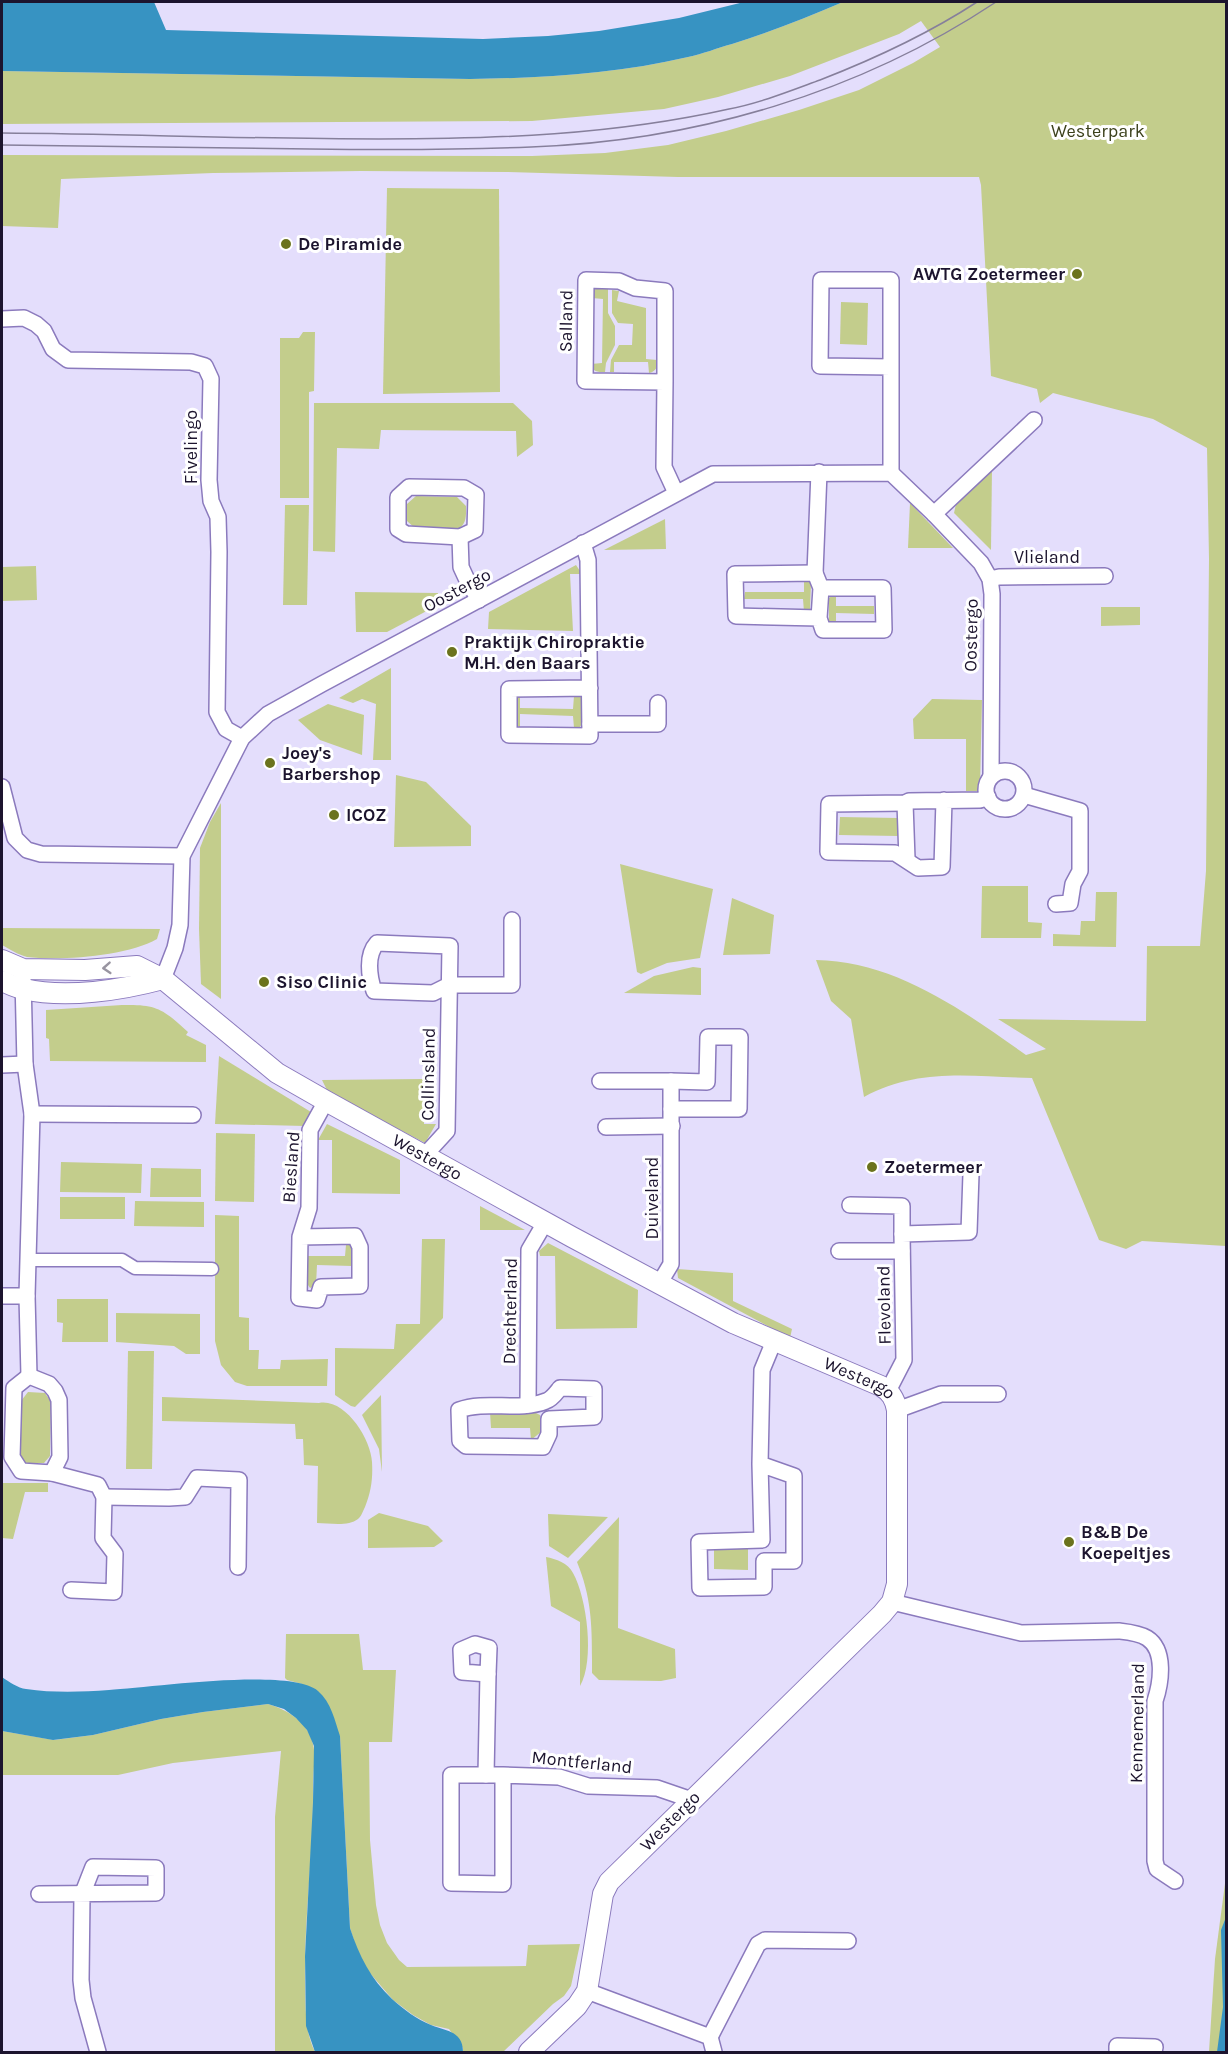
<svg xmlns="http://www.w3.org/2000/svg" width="1228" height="2054" viewBox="0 0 1228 2054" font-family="Karla,sans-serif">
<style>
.green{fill:#c3cd8c}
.water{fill:#3793c2}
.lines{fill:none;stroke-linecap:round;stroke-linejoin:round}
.pedestrian-casing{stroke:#8b7abd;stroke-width:15}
.minor-casing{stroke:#8b7abd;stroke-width:18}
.tertiary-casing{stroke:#8b7abd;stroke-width:22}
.pedestrian{stroke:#fff;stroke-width:12}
.minor{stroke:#fff;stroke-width:15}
.tertiary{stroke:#fff;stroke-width:20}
.tram{stroke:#867f9b;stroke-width:1.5}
.oneway{stroke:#9995a1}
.poi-dot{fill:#6b731d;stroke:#fff;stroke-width:2}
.labels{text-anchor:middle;stroke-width:6;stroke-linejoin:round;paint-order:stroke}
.park-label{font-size:18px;fill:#3c411c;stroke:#fff}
.poi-label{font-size:18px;font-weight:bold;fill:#1c142e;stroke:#fff;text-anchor:start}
.street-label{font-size:18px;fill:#1c142e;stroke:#fff}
</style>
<rect width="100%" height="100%" fill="#e4defc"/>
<g class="green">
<path d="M843,2h383v1244l-84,-5 -16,8 -27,-9 -67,-162c-60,-1 -113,-11 -168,19l-13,-78 -20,-18 -15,-41c79,1 148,51 210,95l20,-6 -48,-30 148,2 1,-75h53l6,-75 3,-312 -2,-111 -54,-29 -100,-26 -13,10 -3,-14 -46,-13 -10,-191 -2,-8h-301l-171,-5 -146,-1 -148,2 -152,6 -3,49 -56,-2v-71l530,1 73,-3 63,-8 58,-14 73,-21 60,-20 54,-27 27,-16 -19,-26 -22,13 -109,42 -72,21 -54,12 -132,12 -530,3v-53l468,8c73,-1 146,-5 218,-22 15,-3 29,-9 44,-13 38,-12 74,-26 111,-42z"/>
<polygon points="387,188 499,189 500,392 383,394"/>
<path d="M598,287l10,2v24l7,13v19l-9,18 -1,9c-8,0 -12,0 -14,-8l11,-1 1,-64 -11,-1v-6z"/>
<path d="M612,290l7,1 -2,10 29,7v51l11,1c0,7 0,11 -8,13l-1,-11h-34v10h-4l1,-12 8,-15h13l1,-21 -15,-1 -6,-10z"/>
<polygon points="841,302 868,303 867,345 840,344"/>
<polygon points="303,332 315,332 314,391 309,392 309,498 280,498 280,338 299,338"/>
<polygon points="314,403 513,403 532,421 533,445 517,457 516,431 381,430 379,449 337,448 335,552 313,551"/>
<polygon points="992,468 991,550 954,513 956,504"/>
<path d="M416,496l41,1 9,9c0,10 1,18 -9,24l-41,-1 -9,-8v-17z"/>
<polygon points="910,503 953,548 908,548"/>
<polygon points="285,505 309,505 307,605 283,605"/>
<polygon points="665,519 666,549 604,550"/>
<polygon points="576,565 582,574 570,574 573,631 488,629 489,612"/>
<polygon points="36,566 37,600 2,601 2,567"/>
<polygon points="804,579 808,579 811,583 810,609 807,611 804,612 803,599 744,599 745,592 804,592"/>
<polygon points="355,592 438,593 438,605 387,632 356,632"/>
<polygon points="836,593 836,606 874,606 874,614 836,613 836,626 829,621 829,598"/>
<polygon points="1101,607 1140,607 1140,625 1101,626"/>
<polygon points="391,668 391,760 373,760 376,704 362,699 353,703 339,698"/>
<polygon points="520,695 520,708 573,709 574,696 580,696 583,699 582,724 579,728 574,728 573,716 520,714 520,727 516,725 516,697"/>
<polygon points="932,699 982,700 980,786 977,791 966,791 966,739 914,739 913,719"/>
<polygon points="328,704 364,715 362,755 320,740 298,720"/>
<polygon points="396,775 426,782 471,826 471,846 394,847"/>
<polygon points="221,803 221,999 201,984 199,929 200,848 210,822"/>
<polygon points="840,817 898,818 898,836 839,835"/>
<polygon points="620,864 713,889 700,958 667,963 641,974 637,972"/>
<polygon points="982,886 1028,886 1028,922 1042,923 1041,938 981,938"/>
<polygon points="1096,892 1117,892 1116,947 1053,946 1053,934 1080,935 1081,921 1095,921"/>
<polygon points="732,898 774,915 770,954 723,955"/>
<path d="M2,928l158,1 -3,10c-30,17 -95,22 -130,18 -8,-2 -18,-8 -25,-12z"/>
<polygon points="693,967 701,968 701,995 624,993 654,976"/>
<path d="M122,1005c35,-1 41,4 66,27l-2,3 20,10v17l-156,-1 -1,-22 -3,-1v-28z"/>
<polygon points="219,1056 311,1112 305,1126 215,1124"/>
<polygon points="423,1079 424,1124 436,1124 425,1143 328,1092 322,1080"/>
<polygon points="327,1124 400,1160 400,1194 332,1193 332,1140 318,1140"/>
<polygon points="216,1133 255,1134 254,1202 215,1201"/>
<polygon points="61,1162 142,1164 141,1193 60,1192"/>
<polygon points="151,1168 201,1169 201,1197 150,1197"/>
<rect x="60" y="1197" width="65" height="22"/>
<polygon points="135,1201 204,1202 204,1227 134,1226"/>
<polygon points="480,1206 525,1230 480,1230"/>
<polygon points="215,1215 239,1216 239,1317 249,1318 249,1350 259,1350 258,1369 280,1369 281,1360 328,1359 327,1386 247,1386 235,1382 221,1365 215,1341"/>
<polygon points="422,1239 445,1239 443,1318 355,1407 351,1406 335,1395 335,1348 394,1349 396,1324 420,1324"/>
<polygon points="548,1243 638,1290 637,1328 556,1329 555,1256 540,1256 539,1251"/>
<polygon points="346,1245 350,1245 353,1249 352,1266 317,1265 316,1285 310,1288 308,1285 308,1256 345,1256"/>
<polygon points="677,1269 733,1273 733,1301 792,1329 790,1338 678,1278"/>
<polygon points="57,1299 108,1299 108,1342 62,1342 63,1323 57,1322"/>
<polygon points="116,1313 200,1314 200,1354 186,1354 174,1346 116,1342"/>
<polygon points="128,1351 154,1351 152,1469 126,1469"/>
<polygon points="28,1392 45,1393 51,1402 50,1456 44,1463 25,1463 20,1455 21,1401"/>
<polygon points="381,1395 382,1472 379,1449 362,1415"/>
<path d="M162,1397l157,6c26,-5 52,36 53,59 1,17 -1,30 -7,45 -2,4 -4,10 -7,12 -10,8 -29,4 -41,4l1,-57 -14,-1 -1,-26h-7l-1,-15 -133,-3z"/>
<polygon points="532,1411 540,1415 541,1432 531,1440 530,1428 491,1428 490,1412"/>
<polygon points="3,1483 48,1483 48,1492 25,1492 13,1539 2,1538"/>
<polygon points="379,1513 428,1526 443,1541 434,1547 368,1548 368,1520"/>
<polygon points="548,1514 608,1517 568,1558 549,1546"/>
<path d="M619,1517l-1,111 57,21 1,29 -15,3 -62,-1 -7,-7c0,-42 1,-72 -15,-111z"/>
<polygon points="714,1549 748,1549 748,1570 714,1569"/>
<path d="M546,1557c10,2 22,6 27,16 14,25 22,88 7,113v-64l-29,-16z"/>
<polygon points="286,1634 359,1634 363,1670 396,1670 392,1742 369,1742 370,1840 376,1905 380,1925 387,1943 399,1960 407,1967 526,1966 528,1945 580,1944 571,1986 564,1996 553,2004 503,2052 463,2052 463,2048 449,2029 431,2025 413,2015 393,2000 369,1972 358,1953 350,1928 340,1736 302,1684 287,1680 285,1678"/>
<path d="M268,1704c20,6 40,18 45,40 3,12 0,29 0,41 1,66 -9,131 -8,196 1,25 -1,49 10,71h-40v-235l6,-66 -108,12 -55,12h-116v-44l52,9 39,-5 68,-16 42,-7z"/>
<polygon points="1226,1876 1226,2052 1209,2052 1215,1959"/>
</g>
<g class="water">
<path d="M2,2h152l12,28 317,9 65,-3 51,-5 80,-13 65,-16h99c-37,16 -73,30 -111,42 -15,4 -29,10 -44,13 -72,17 -145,21 -218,22l-468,-8z"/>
<path d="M2,1677c7,5 16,11 24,12 27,4 56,3 83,1 40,-2 181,-23 209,1 13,11 17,30 22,45l10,192c9,28 21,51 42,71 11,10 26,21 39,26 15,6 32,6 32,27h-148l-9,-26 -1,-70 8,-154 1,-56 -7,-16 -11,-12 -12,-9 -16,-5 -65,8 -42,7 -68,16 -40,5 -51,-9z"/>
<polygon points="1226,1917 1226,2052 1217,2052 1223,2007 1221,1930"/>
</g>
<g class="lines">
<defs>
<polyline id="pedestrian" points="28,1260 122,1260 135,1268 212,1269"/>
<g id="minor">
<polyline points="2,319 24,318 36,324 44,331 53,349 68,360 191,362 205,366 211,379 209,480 211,501 218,517 219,552 217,712 226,729 242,738"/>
<polyline points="665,382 665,291 635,288 619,281 586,280 585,381 665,382 664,467 676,493"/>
<polyline points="891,473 891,280 821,280 820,366 891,367"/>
<polygon points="409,487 464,488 476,495 475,530 460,537 406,534 398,529 398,497"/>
<polyline points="934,514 1034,420"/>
<polyline points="460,537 461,567 467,580 479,600"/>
<polyline points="583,543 588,560 590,736 509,735 509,689 590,688"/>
<polyline points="815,573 819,472"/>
<polyline points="990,579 999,577 1105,576"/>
<polyline points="819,618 736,616 735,574 815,573 821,588 883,588 884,630 823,630 819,618 821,588"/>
<polyline points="590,724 658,724 658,703"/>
<circle cx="1005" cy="790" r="19"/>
<polyline points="2,787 15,838 27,850 41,854 182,856"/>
<polyline points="1024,795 1080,811 1080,871 1073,884 1070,903 1056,904"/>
<polyline points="944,800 942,867 918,868 895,853 828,852 829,804 905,803 909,801 980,800 988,797"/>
<polyline points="905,803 907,859"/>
<polyline points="23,978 25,1064 32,1114 27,1296 29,1376"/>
<polyline points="163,979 175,948 180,925 182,856 242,738 268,714 322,684 713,474 891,473 934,514 981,563 990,579 992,594 991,777"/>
<polyline points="2,1065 25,1064"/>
<polyline points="600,1081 671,1081 671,1264 659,1284"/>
<polyline points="671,1081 707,1082 708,1037 740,1037 739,1109 671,1109"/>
<polyline points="32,1114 193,1115"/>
<polyline points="606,1127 672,1126"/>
<path d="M425,1155l22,-24 3,-185 -73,-3c-11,12 -8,33 -3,48l59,2 16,-8h63v-65"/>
<polyline points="850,1205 902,1206 902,1234"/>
<polyline points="300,1237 355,1236 360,1247 360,1286 321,1287 317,1300 299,1298 300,1237 309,1208 310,1130 326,1101"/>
<polyline points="839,1251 902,1251"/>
<polyline points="2,1296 27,1296"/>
<polygon points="29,1376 49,1384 55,1391 59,1400 60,1457 52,1473 21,1471 12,1457 14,1388"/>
<path d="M560,1388l34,1v28l-45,2v15l-6,13 -77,-1 -6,-5 -1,-31c28,-10 59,2 87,-9 6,-2 10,-8 14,-13z"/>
<polyline points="888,1391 904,1360 902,1234 969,1232 971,1174"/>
<polyline points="528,1405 529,1250 546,1221"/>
<polyline points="897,1410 941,1394 998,1394"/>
<polyline points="760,1464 794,1476 794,1561 764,1561 764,1587 700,1588 699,1542 762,1540 760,1464 762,1370 774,1341"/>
<polyline points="52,1473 98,1485 104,1497 103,1538 115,1554 114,1592 71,1590"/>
<polyline points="104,1497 169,1498 185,1497 197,1478 239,1480 238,1567"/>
<path d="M892,1602l129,31 98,-2c9,1 20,2 28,7 19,12 14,45 8,63v160l2,8 18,12"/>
<polygon points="475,1644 489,1648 488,1674 462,1672 461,1650"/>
<polyline points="486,1775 488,1674"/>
<polyline points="503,1775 451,1775 451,1883 503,1884 503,1775 559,1777 588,1786 657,1788 692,1800"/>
<polyline points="39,1894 156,1893 156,1868 93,1867 82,1895 81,1980 83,1998 98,2052"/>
<polyline points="587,1991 710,2037 714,2052"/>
<polyline points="710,2037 758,1944 765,1940 848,1941"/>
<polyline points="1117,2052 1117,2046 1155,2047 1154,2052"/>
</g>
<g id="tertiary">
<path id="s1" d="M2,960l21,9 62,1 52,-4 26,13 114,94 49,28 246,136 161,86 148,63c10,6 14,13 16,24v174l-5,18 -10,12 -273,268 -6,12 -16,97 -10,15 -48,46"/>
<path d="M2,981c7,3 14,7 22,8 42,10 98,1 139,-10"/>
</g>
</defs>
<use href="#pedestrian" class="pedestrian-casing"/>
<use href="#minor" class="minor-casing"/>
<use href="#tertiary" class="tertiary-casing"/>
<use href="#pedestrian" class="pedestrian"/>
<use href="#minor" class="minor"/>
<use href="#tertiary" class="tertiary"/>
<g class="tram">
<path d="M2,133c125,1 251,6 377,6 117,0 234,-4 350,-30 31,-6 61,-18 91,-29 54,-21 108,-46 157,-78"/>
<path d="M2,145c102,1 205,2 308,4 73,1 148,1 221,-2 165,-6 328,-54 465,-145"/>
</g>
</g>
<defs><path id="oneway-chevron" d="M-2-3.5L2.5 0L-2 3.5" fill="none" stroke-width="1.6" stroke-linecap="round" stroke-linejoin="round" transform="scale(1.5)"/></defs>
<use class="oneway" href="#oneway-chevron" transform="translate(107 968) rotate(176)"/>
<g class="poi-dot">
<circle cx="286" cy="244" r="6"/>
<circle cx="1077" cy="274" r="6"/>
<circle cx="452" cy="652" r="6"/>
<circle cx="270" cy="763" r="6"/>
<circle cx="334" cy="815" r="6"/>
<circle cx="264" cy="982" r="6"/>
<circle cx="872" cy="1167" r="6"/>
<circle cx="1069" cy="1542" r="6"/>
</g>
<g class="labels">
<g class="park-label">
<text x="1098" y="137">Westerpark</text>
</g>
<g class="poi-label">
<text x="298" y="250">De Piramide</text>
<text x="1065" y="280" text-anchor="end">AWTG Zoetermeer</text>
<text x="464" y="648">Praktijk Chiropraktie<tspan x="464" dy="21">M.H. den Baars</tspan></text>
<text x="282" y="759">Joey's<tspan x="282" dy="21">Barbershop</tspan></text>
<text x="346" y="821">ICOZ</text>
<text x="276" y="988">Siso Clinic</text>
<text x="884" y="1173">Zoetermeer</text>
<text x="1081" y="1538">B&amp;B De<tspan x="1081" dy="21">Koepeltjes</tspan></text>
</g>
<g class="street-label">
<text transform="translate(566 321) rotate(-89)" y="6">Salland</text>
<text transform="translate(191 447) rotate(-90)" y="6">Fivelingo</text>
<text x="1047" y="563">Vlieland</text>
<text transform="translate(457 590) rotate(-28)" y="6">Oostergo</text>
<text transform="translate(971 635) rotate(-89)" y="6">Oostergo</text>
<text transform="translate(428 1074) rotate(-89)" y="6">Collinsland</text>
<text dy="6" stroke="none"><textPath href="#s1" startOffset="486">Westergo</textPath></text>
<text transform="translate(291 1167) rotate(-86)" y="6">Biesland</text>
<text transform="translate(652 1198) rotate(-90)" y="6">Duiveland</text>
<text transform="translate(884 1305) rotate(-91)" y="6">Flevoland</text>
<text transform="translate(510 1311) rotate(-89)" y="6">Drechterland</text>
<text dy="6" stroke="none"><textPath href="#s1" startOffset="972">Westergo</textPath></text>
<text transform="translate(1137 1723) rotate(-89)" y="6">Kennemerland</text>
<text transform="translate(582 1762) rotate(6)" y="6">Montferland</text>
<text transform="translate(670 1821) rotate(-45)" y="6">Westergo</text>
</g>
</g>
<rect width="1228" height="2054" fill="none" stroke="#1c142e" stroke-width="6"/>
</svg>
